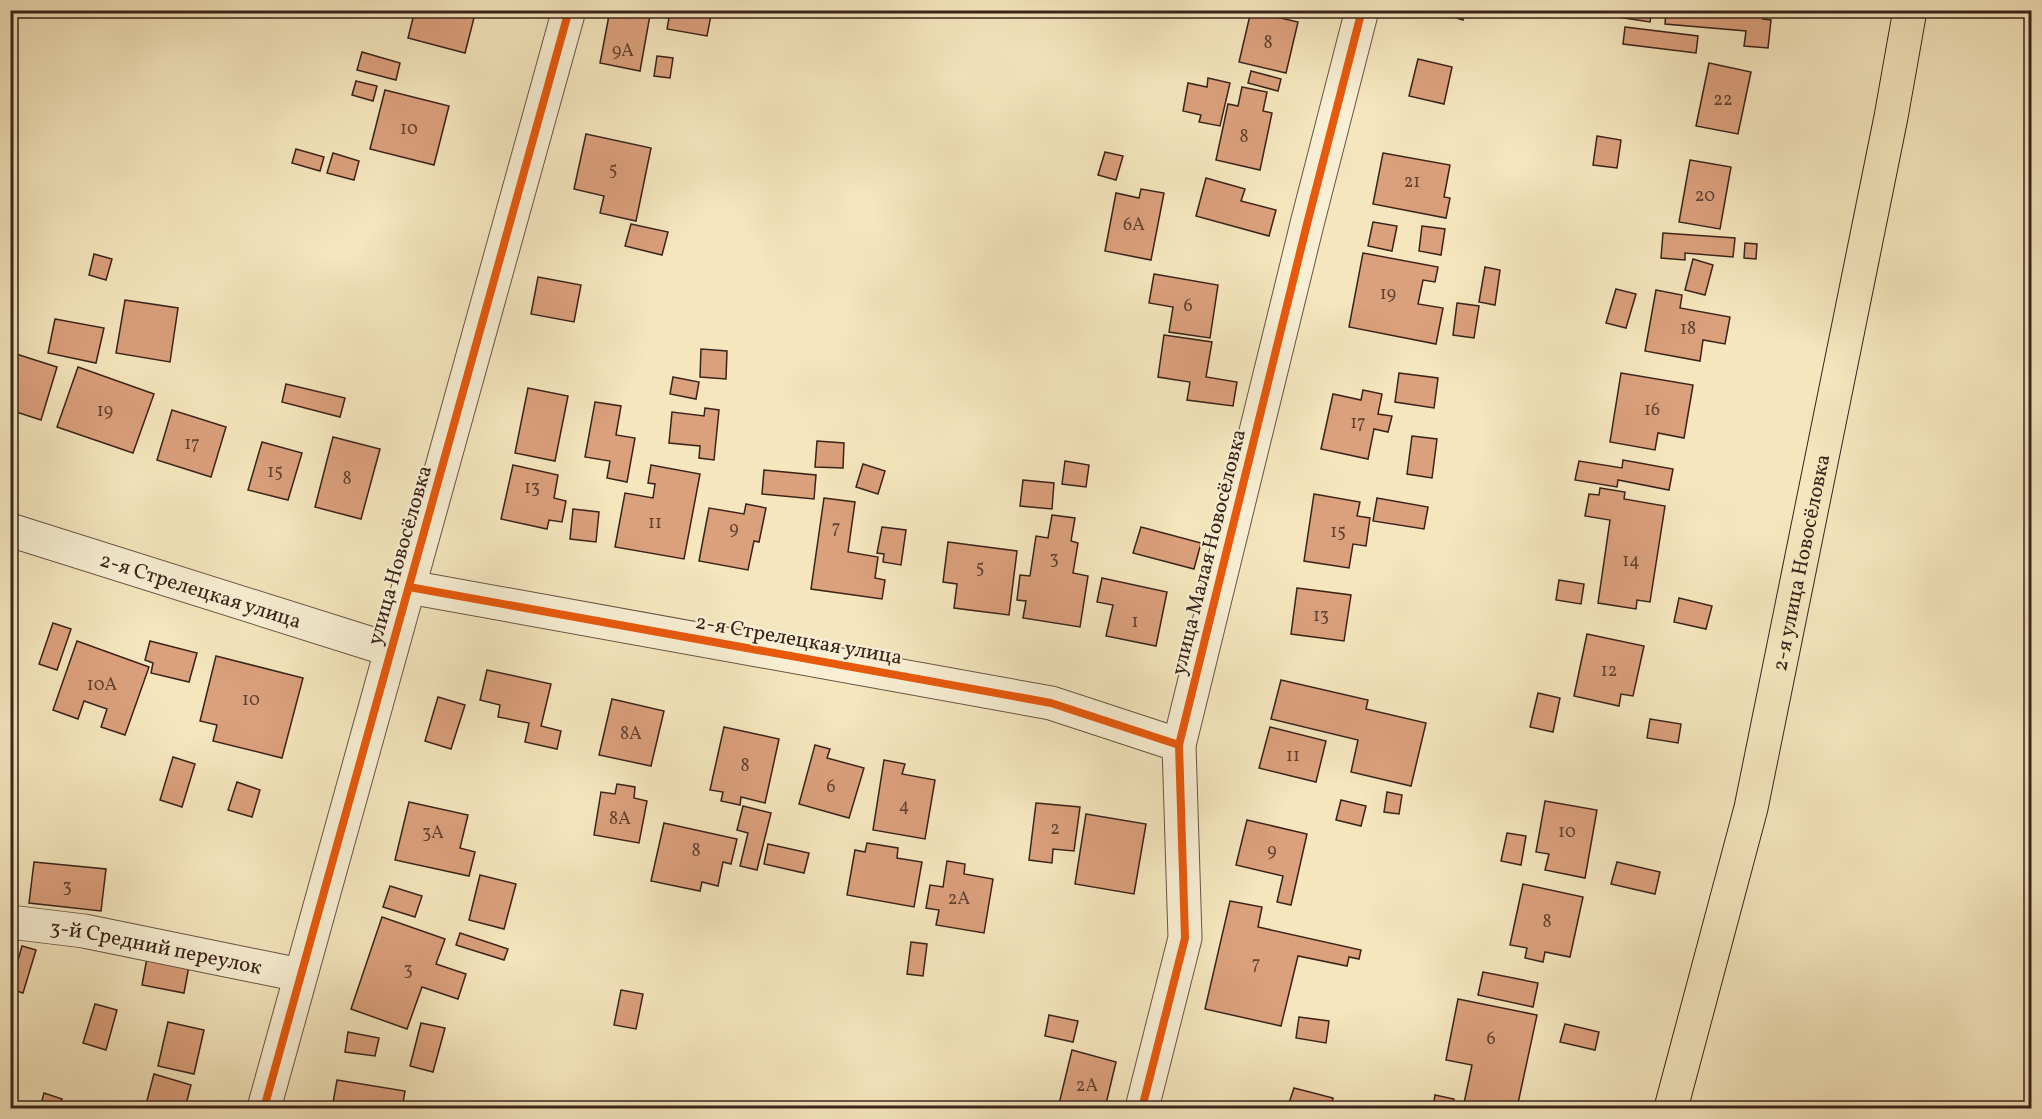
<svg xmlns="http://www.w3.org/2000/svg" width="2042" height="1119" viewBox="0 0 2042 1119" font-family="Vollkorn,serif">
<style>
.building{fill:#dba07c;stroke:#3a231b;stroke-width:1.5}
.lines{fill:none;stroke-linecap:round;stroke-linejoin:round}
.minor-casing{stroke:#695444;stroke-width:35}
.major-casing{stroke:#3a231b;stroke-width:35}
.minor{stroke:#f8efd4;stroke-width:33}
.major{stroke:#f5e6bd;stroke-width:33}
.cycleway-casing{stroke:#f8efd4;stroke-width:11}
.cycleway{stroke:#e8590c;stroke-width:8}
.labels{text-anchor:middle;stroke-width:4.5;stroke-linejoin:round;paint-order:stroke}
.number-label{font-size:18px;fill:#624233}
.street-label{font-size:21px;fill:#3a231b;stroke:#f8efd4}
</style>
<rect width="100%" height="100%" fill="#f5e6bd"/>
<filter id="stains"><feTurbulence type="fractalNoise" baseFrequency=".00333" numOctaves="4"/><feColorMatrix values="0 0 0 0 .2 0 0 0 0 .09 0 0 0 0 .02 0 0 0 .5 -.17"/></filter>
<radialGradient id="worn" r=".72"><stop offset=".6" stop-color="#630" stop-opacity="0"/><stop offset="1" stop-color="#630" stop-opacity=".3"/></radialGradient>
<g class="building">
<polygon points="415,10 476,10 465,53 408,38"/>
<polygon points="610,10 712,10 707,36 667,29 669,18 650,15 640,71 600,63"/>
<polygon points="1431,10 1465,10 1463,20"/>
<polygon points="1619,10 1652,10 1650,22 1618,17"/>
<polygon points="1666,10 1764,10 1763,19 1771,20 1768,48 1744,46 1746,31 1665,24"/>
<polygon points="1251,11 1298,22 1286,73 1239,62"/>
<polygon points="1625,27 1698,36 1696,53 1623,44"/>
<polygon points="362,52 400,63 396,80 357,70"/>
<polygon points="657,56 673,58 670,78 654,76"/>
<polygon points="1418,59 1452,67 1444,104 1409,96"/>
<polygon points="1709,63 1751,72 1738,134 1696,126"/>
<polygon points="1251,71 1281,79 1278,91 1248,83"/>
<polygon points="1208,78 1230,83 1220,126 1199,122 1201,115 1183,111 1188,83 1207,87"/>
<polygon points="356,81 377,86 373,101 352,95"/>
<polygon points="1242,87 1267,92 1263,111 1272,113 1260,170 1216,160 1228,104 1238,106"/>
<polygon points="385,90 449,106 434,165 370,149"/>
<polygon points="586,134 651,148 636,221 600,213 604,196 574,189"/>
<polygon points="1597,136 1621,140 1617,168 1593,165"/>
<polygon points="296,149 324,157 320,171 292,163"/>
<polygon points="1105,152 1123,156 1116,180 1098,175"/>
<polygon points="333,153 359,161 354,180 327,173"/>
<polygon points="1383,153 1450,165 1444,197 1450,198 1446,218 1373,204"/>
<polygon points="1690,160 1731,167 1720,229 1679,222"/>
<polygon points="1206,178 1245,189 1241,201 1276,210 1269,236 1196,216"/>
<polygon points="1141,189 1164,193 1151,260 1105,251 1116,193 1139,198"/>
<polygon points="1373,222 1397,226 1392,251 1368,246"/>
<polygon points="631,224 668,232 662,255 625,246"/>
<polygon points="1422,226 1445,229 1441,255 1419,251"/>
<polygon points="1663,233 1735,238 1733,257 1685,253 1685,260 1661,258"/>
<polygon points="1745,243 1757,244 1756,259 1744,258"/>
<polygon points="1363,253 1438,267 1435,282 1423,280 1418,304 1443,308 1436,344 1349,327"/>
<polygon points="94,254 112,259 106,280 89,275"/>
<polygon points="1693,259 1713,265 1705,295 1685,290"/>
<polygon points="1485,267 1500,270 1495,305 1479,302"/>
<polygon points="1154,274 1218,285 1210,338 1169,332 1173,307 1149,303"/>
<polygon points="538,277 581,285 574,322 531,314"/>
<polygon points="1616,289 1636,294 1626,328 1606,323"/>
<polygon points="1656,290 1682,295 1680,308 1730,317 1725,344 1703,340 1700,361 1645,351"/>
<polygon points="125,300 178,308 170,362 116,353"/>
<polygon points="1457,303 1479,306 1474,338 1453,335"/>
<polygon points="55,319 104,328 96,363 48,353"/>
<polygon points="1164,335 1212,342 1206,377 1237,382 1233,406 1187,400 1190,382 1158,377"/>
<polygon points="701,349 727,351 726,379 700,377"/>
<polygon points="10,352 57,367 41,420 10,410"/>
<polygon points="78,367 154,394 133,453 57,427"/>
<polygon points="1399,373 1438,378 1434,408 1395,402"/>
<polygon points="1621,373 1693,385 1684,438 1658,433 1655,450 1610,442"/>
<polygon points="673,377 699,382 696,399 670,394"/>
<polygon points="286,384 345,398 340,417 282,402"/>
<polygon points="528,388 568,396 555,461 515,453"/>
<polygon points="1363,390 1382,394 1378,414 1392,416 1388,432 1374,429 1368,459 1321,449 1333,394 1361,400"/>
<polygon points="595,402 621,406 616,435 635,438 627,482 607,478 610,461 585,457"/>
<polygon points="705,408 719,410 714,460 699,458 700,446 669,443 672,412 704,416"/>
<polygon points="172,410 226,427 211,477 157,460"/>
<polygon points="1412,436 1437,439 1432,478 1407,474"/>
<polygon points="333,437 380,449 361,519 315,507"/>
<polygon points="817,441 844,443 843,468 815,467"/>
<polygon points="262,442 302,453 288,500 248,490"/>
<polygon points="1623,460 1673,469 1669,490 1618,480 1617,487 1575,480 1579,461 1622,468"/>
<polygon points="1065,461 1089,465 1086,487 1062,484"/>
<polygon points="863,464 885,471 878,494 856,487"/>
<polygon points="513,465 558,475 554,498 566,501 562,522 549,520 547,529 501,519"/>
<polygon points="651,465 700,474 684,559 615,547 625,493 653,498 655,484 648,483"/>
<polygon points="764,470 816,475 814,499 762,494"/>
<polygon points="1023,480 1054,483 1052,509 1020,506"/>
<polygon points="1600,488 1625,492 1624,499 1665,506 1650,602 1637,600 1636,609 1598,603 1610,520 1585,516 1589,494 1599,495"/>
<polygon points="1314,494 1360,502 1357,516 1370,518 1366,546 1353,544 1349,568 1304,561"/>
<polygon points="824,498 855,502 848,552 878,557 875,578 885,580 882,599 811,589"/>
<polygon points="1377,498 1428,507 1424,529 1373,521"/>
<polygon points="746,504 766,508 759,542 754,541 748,570 699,561 709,508 744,514"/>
<polygon points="573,509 599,512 596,542 570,539"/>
<polygon points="1052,515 1075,518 1071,541 1078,543 1073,573 1088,576 1080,627 1023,618 1026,601 1017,600 1020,575 1030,576 1036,536 1048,538"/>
<polygon points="882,527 906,530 901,565 883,562 884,554 877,553"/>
<polygon points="1141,527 1201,543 1194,569 1133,553"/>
<polygon points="948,542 1017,551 1009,615 954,608 957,584 943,582"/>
<polygon points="1102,578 1167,592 1156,646 1106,636 1113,605 1097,602"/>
<polygon points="1559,580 1584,584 1581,604 1556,600"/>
<polygon points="1297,588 1351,595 1344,641 1291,634"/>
<polygon points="1679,598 1712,606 1706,629 1674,622"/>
<polygon points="53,623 71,629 57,670 39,664"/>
<polygon points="1587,634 1644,646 1633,696 1621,694 1619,706 1574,696"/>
<polygon points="77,641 149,667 125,735 101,727 107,709 84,701 78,719 53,710"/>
<polygon points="150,641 197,653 189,682 151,673 153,663 145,660"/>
<polygon points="216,656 303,678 282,758 213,741 217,725 200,721"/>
<polygon points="487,670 551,684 541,726 561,731 557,749 525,742 529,723 498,717 500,705 480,700"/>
<polygon points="1281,680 1368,700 1366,709 1426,723 1411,786 1351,772 1358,740 1271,719"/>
<polygon points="1538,693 1560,698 1553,732 1530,727"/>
<polygon points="438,697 465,705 451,749 425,741"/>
<polygon points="612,699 664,711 651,766 599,755"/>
<polygon points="1650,719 1681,724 1678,743 1647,738"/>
<polygon points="724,727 779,739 765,803 741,797 740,805 721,801 723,792 710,790"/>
<polygon points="1270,727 1326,741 1316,782 1259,768"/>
<polygon points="815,745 830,749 827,758 864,768 849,818 799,804"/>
<polygon points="173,757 195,764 182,807 160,800"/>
<polygon points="884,760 905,764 902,774 935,780 925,839 873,830"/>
<polygon points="237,782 260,790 252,817 228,810"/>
<polygon points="617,784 635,787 634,798 647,801 639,843 594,835 601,792 615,794"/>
<polygon points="1387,792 1402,795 1399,814 1384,812"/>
<polygon points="1341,800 1366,806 1361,826 1336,820"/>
<polygon points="1545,801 1597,810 1585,878 1545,870 1549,854 1536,852"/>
<polygon points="409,802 468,815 460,848 475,852 469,876 395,860"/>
<polygon points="1036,803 1080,807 1074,851 1053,849 1052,863 1029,860"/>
<polygon points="743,806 771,813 757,870 740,866 748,833 737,830"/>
<polygon points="1086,814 1146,824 1134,894 1075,884"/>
<polygon points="1247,820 1307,834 1291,905 1277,902 1283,876 1236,865"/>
<polygon points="664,823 737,839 731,864 723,862 718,886 702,882 700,891 651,881"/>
<polygon points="1507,833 1526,836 1521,865 1501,861"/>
<polygon points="867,843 898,848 897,858 922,862 914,907 847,895 855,850 865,852"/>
<polygon points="768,844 809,853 804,873 764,864"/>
<polygon points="947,861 965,864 964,874 993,879 984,933 936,925 939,910 926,908 930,885 943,887"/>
<polygon points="34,862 106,869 101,911 29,903"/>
<polygon points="1617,862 1660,872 1655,894 1611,884"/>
<polygon points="480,875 516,884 504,929 469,920"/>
<polygon points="1523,884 1583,897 1570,957 1545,952 1543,962 1525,958 1527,948 1510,945"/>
<polygon points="390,886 422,896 415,917 383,907"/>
<polygon points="1230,901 1262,907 1258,927 1361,950 1359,959 1349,957 1347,966 1298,956 1281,1026 1205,1009"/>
<polygon points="382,917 445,939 436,964 466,974 458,999 422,987 407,1029 351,1009"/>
<polygon points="460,933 508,949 504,960 456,945"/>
<polygon points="911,942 927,944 923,976 907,974"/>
<polygon points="22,946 36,950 23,993 10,989"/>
<polygon points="147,958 189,966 184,993 142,985"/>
<polygon points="1483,972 1538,983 1533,1007 1478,995"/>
<polygon points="621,990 643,994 636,1029 614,1025"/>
<polygon points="1458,999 1537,1015 1517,1108 1463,1108 1472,1065 1446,1060"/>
<polygon points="95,1004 117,1010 106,1050 83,1043"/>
<polygon points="1049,1015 1078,1021 1073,1042 1045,1036"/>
<polygon points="1299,1017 1329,1021 1326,1043 1296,1038"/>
<polygon points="168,1022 204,1030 194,1074 158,1066"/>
<polygon points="421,1023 445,1028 433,1072 410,1066"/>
<polygon points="1565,1024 1599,1032 1595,1050 1560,1042"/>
<polygon points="348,1032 379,1038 375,1056 345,1052"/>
<polygon points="1072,1050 1116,1062 1105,1108 1058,1108"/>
<polygon points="154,1074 191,1085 185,1108 145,1108"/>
<polygon points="337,1080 405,1091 402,1108 332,1108"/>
<polygon points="1294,1088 1333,1098 1331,1108 1281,1108 1283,1102 1289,1103"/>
<polygon points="44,1093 62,1099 59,1108 40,1108"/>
<polygon points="1435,1095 1454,1099 1453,1108 1433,1108"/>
</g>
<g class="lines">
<defs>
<g id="minor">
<path id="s1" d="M10,530l381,120"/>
<polyline points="409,587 1051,703 1179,745"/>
<path id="s2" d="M10,922l74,9 216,44"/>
<polyline points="264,1108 569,10"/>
<polyline points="1142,1108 1185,938 1179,745 1307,224 1362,10"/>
</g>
<g id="major">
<path id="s3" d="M1671,1108l80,-300 140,-691 19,-107"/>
</g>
</defs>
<use href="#minor" class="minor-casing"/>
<use href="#major" class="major-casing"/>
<use href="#minor" class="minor"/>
<use href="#major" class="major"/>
<defs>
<g id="cycleway">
<polyline points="409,587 1051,703 1179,745"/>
<polyline points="264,1108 569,10"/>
<polyline points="1142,1108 1185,938 1179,745 1307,224 1362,10"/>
</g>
</defs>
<use href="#cycleway" class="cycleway-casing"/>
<use href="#cycleway" class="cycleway"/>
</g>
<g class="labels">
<g class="number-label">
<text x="1268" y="48">8</text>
<text x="623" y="56">9А</text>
<text x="1723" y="105">22</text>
<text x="409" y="134">10</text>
<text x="1244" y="142">8</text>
<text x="613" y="175">5</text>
<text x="1412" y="187">21</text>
<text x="1705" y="201">20</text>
<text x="1134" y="230">6А</text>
<text x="1388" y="299">19</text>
<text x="1188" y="311">6</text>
<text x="1688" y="334">18</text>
<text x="1652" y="415">16</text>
<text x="105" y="416">19</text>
<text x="1358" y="428">17</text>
<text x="192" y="449">17</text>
<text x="275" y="477">15</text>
<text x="347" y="484">8</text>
<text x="532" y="493">13</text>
<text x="655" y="528">11</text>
<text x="836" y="533">7</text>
<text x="734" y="534">9</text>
<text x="1338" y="537">15</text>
<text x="1054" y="564">3</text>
<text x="1631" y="566">14</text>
<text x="980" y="573">5</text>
<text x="1321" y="621">13</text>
<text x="1135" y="627">1</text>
<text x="1609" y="676">12</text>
<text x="102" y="690">10А</text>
<text x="251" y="705">10</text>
<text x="631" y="739">8А</text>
<text x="1293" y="761">11</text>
<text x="745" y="771">8</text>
<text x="831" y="792">6</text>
<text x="904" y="811">4</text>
<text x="620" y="824">8А</text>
<text x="1055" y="834">2</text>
<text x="1567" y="837">10</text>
<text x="433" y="838">3А</text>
<text x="696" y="856">8</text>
<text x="1272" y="856">9</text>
<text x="67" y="892">3</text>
<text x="959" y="904">2А</text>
<text x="1547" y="927">8</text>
<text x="1256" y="969">7</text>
<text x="408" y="975">3</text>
<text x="1491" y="1044">6</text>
<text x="1087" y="1091">2А</text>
</g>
<g class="street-label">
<text transform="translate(1208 552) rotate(-76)" y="7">улица Малая Новосёловка</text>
<text transform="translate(399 555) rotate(-74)" y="7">улица Новосёловка</text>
<text dy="7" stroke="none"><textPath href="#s3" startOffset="561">2-я улица Новосёловка</textPath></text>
<text dy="7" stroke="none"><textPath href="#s1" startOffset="200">2-я Стрелецкая улица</textPath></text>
<text transform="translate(799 639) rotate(10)" y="7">2-я Стрелецкая улица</text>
<text dy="7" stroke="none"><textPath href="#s2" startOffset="148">3-й Средний переулок</textPath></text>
</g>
</g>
<rect width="2042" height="1119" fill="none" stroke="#f5e6bd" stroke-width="36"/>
<rect x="12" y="12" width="2018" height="1095" fill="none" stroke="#3a231b" stroke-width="3"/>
<rect x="18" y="18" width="2006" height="1083" fill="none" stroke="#3a231b" stroke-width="1.5"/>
<rect width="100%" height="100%" filter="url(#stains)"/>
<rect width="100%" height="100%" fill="url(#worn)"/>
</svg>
